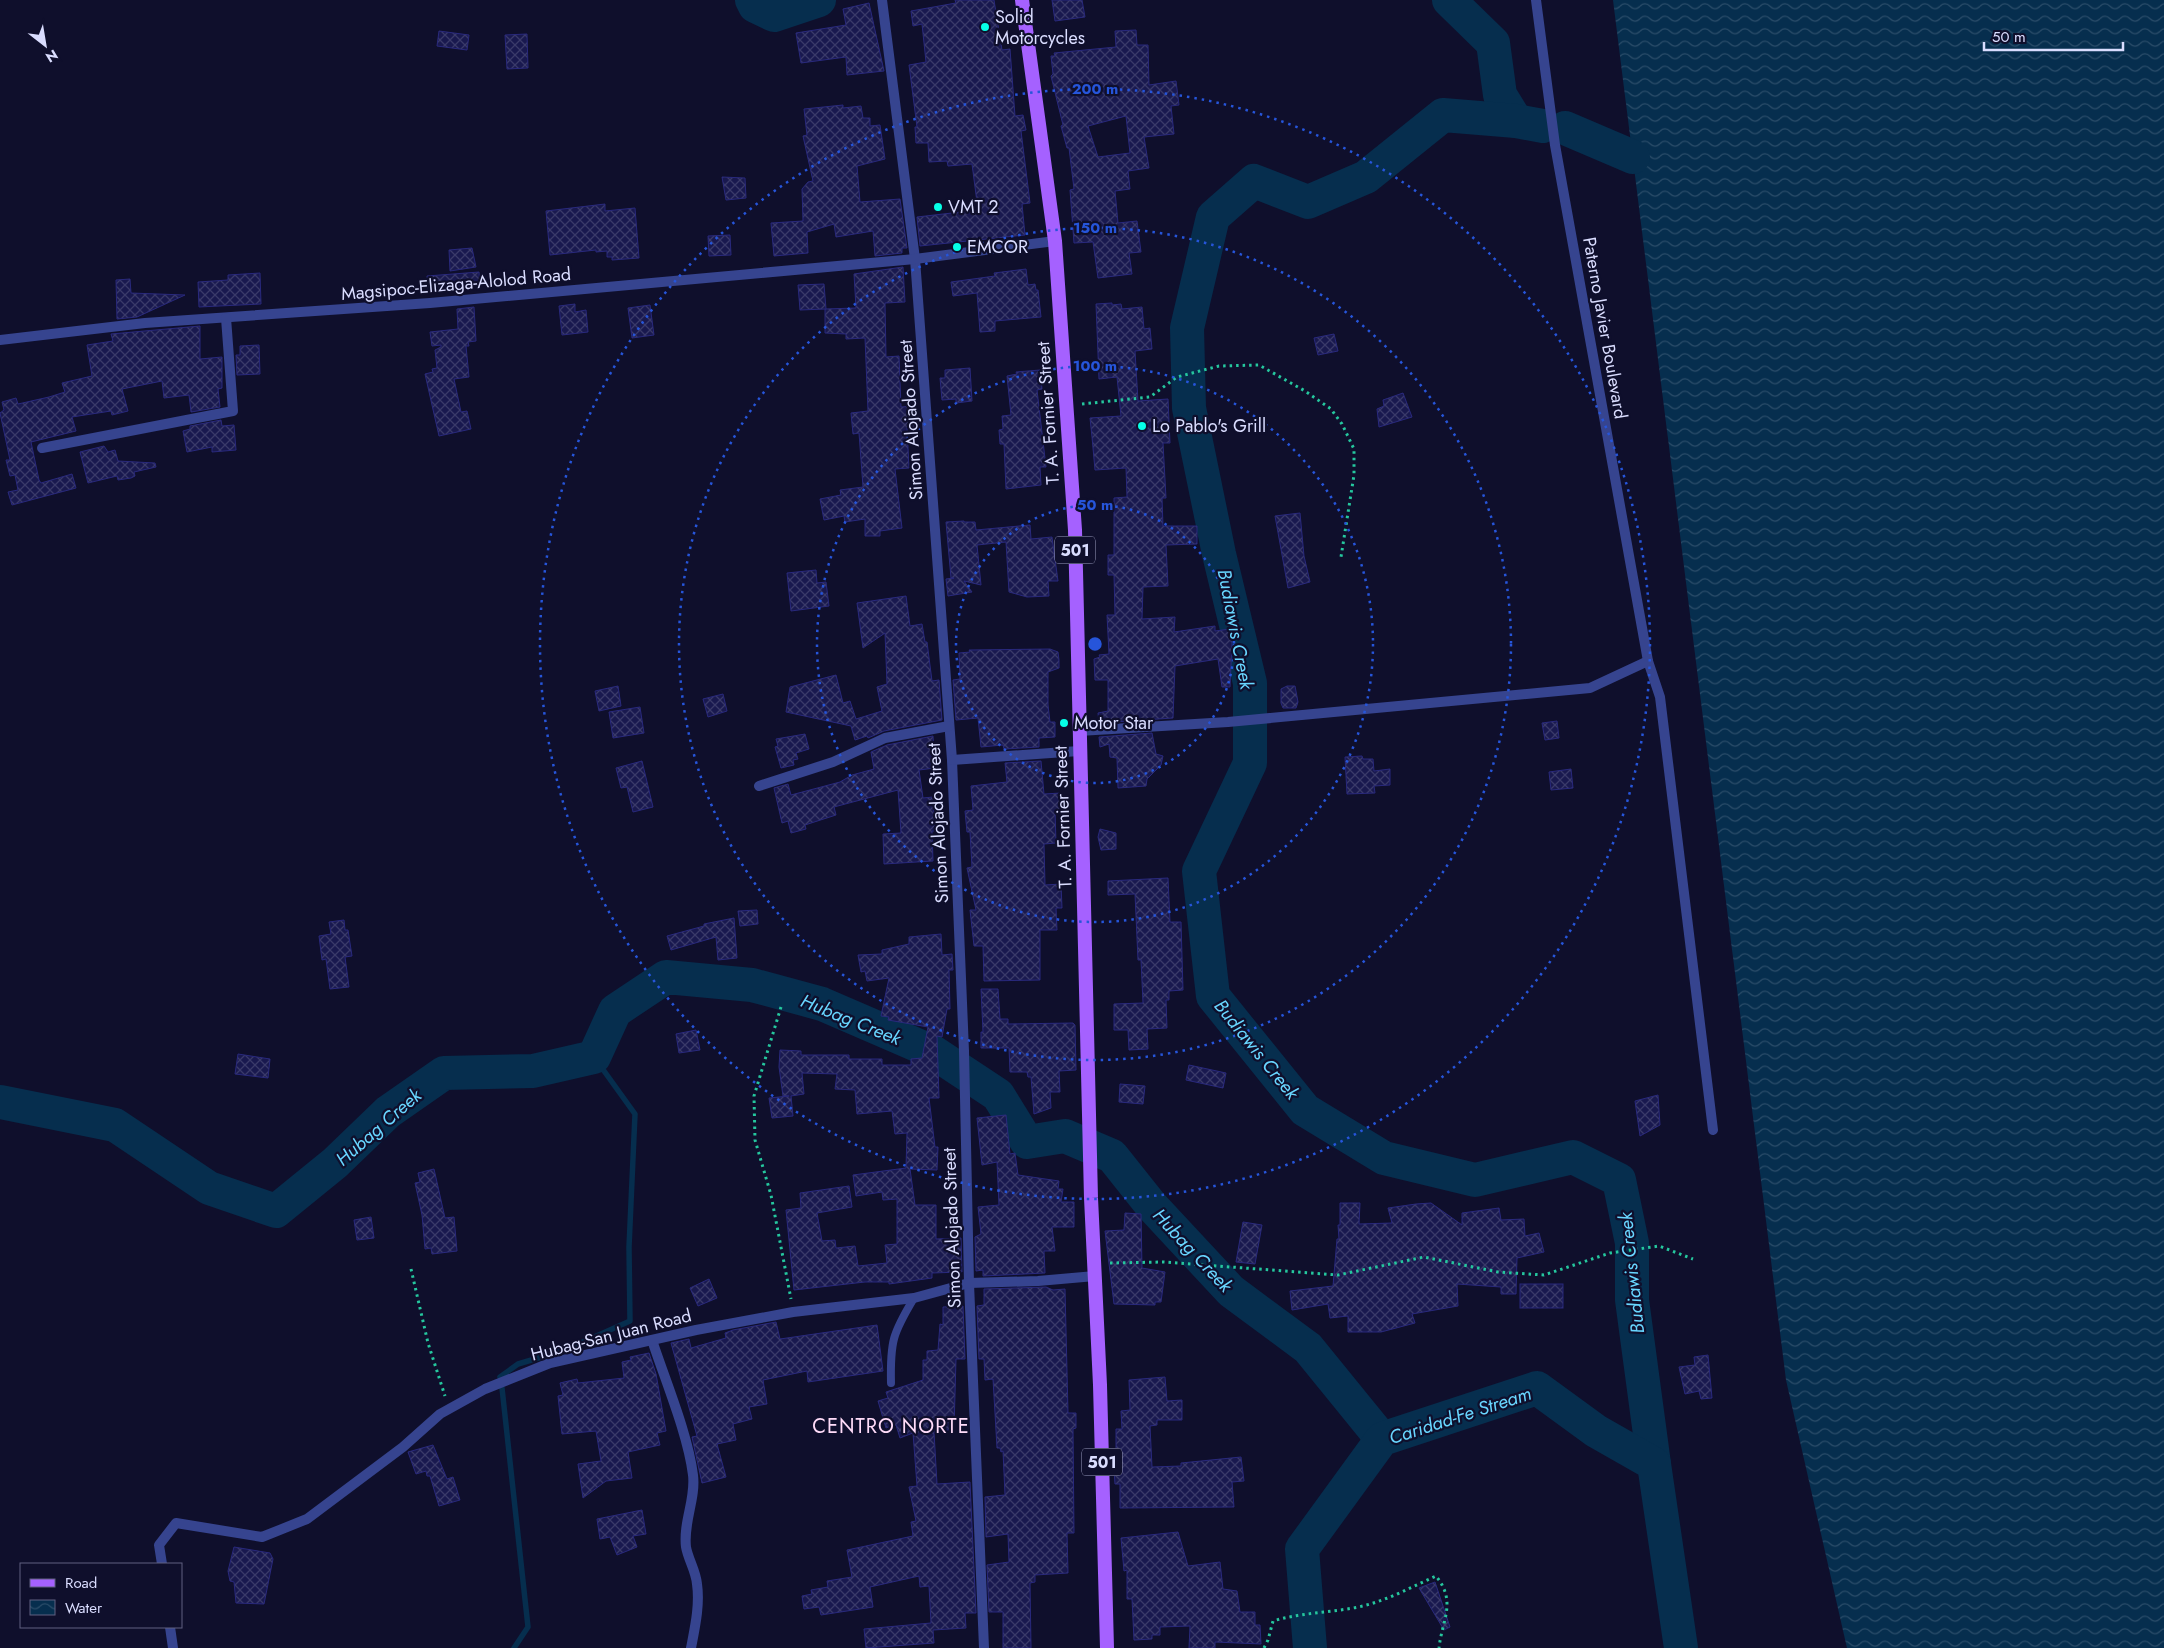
<svg xmlns="http://www.w3.org/2000/svg" width="2164" height="1648" viewBox="0 0 2164 1648" font-family="Jost,sans-serif">
<style>
.water{fill:url(#water-waves)}
.lines{fill:none;stroke-linecap:round;stroke-linejoin:round}
.stream{stroke:#062e4e;stroke-width:5.5}
.river{stroke:#062e4e;stroke-width:34}
.building{fill:url(#building-cross-hatch);stroke:#29297d;fill-rule:evenodd}
.path{stroke:#25c79e;stroke-width:3;stroke-dasharray:2.5 4;stroke-linecap:butt}
.service{stroke:#36448f;stroke-width:8}
.minor{stroke:#36448f;stroke-width:10}
.tertiary{stroke:#36448f;stroke-width:10}
.primary{stroke:#a561ff;stroke-width:14}
.ring{fill:none;stroke:#2655da;stroke-width:2.5;stroke-dasharray:2.5 5}
.poi-dot{fill:#06ffe7;stroke:#0f0f2c;stroke-width:2}
.labels{text-anchor:middle;stroke-width:4.5;stroke-linejoin:round;paint-order:stroke}
.shield{fill:#0f0f2c;stroke:#9d9fc0;stroke-width:1}
.shield-label{font-size:16px;font-weight:bold;fill:#daddff}
.poi-label{font-size:18px;fill:#daddff;stroke:#0f0f2c;text-anchor:start}
.street-label{font-size:18px;fill:#daddff;stroke:#0f0f2c}
.water-label{font-size:19px;font-style:italic;fill:#68d6ff;stroke:#0f0f2c}
.quarter-label{font-size:20px;letter-spacing:1px;fill:#ffdcf9;stroke:#0f0f2c}
.centre{fill:#2655da;stroke:#0f0f2c;stroke-width:2.5}
.ring-label{font-size:15px;text-anchor:middle;font-weight:bold;fill:#2655da;stroke:#0f0f2c;stroke-width:4.5;stroke-linejoin:round;paint-order:stroke}
</style>
<defs>
<pattern id="water-waves" width="16" height="10" patternUnits="userSpaceOnUse" patternTransform="scale(1.25)"><rect width="16" height="10" fill="#062e4e"/><path d="M0 5q4-4 8 0t8 0" fill="none" stroke="#2a4c69"/></pattern>
<pattern id="building-cross-hatch" width="8" height="8" patternUnits="userSpaceOnUse" patternTransform="scale(1.25)"><rect width="8" height="8" fill="#19194f"/><path d="M0 0l8 8M0 8l8-8" fill="none" stroke="#3a3a69"/></pattern>
</defs>
<rect width="100%" height="100%" fill="#0f0f2c"/>
<polygon class="water" points="1613,0 2164,0 2164,1648 1847,1648 1786,1380"/>
<g class="lines">
<g class="stream">
<polyline points="500,1377 518,1364 565,1350 630,1321 629,1247 635,1114 594,1057"/>
<polyline points="502,1388 528,1627 514,1648"/>
</g>
<g class="river">
<polyline points="752,0 755,6 774,15 819,0"/>
<polyline points="1449,0 1493,43 1500,95 1516,121"/>
<polyline points="1543,126 1516,121 1443,115 1366,177 1308,202 1254,181 1213,217 1187,328 1189,408 1219,554 1250,683 1250,763 1199,871 1213,996 1305,1110 1384,1158 1475,1180 1573,1157 1619,1180 1632,1243 1632,1300 1654,1464"/>
<polyline points="1565,128 1633,157"/>
<polyline points="0,1102 115,1125 209,1188 276,1211 335,1163 388,1112 444,1073 533,1071 594,1057 615,1011 666,977 752,985 822,1004 933,1052 998,1095 1027,1142 1065,1136 1112,1156 1151,1205 1231,1291 1308,1348 1382,1439"/>
<polyline points="1310,1648 1302,1549 1382,1439 1537,1388 1596,1431 1654,1464 1681,1648"/>
</g>
</g>
<g class="building">
<polygon points="955,0 994,0 1002,50 1010,49 1015,116 1023,115 1026,130 1021,131 1030,203 1022,204 1025,235 920,246 917,217 978,210 972,164 948,166 947,161 929,162 928,143 916,143 915,127 917,127 909,65 926,62 922,24 913,26 911,11 956,3"/>
<polygon points="1052,0 1082,0 1085,17 1055,21"/>
<polygon points="869,3 884,71 847,75 846,57 801,63 796,33 846,25 843,9"/>
<path d="M1136,30l1,15h11l1,40 27,-4 3,24 -8,1 3,28 -30,3 5,31 -21,3 2,18 -15,2 3,32 19,-2 4,31 -12,1 3,21 -34,4 -5,-36 -19,1 -4,-53 4,-1 -5,-41h-2l-6,-22 2,-1 -12,-49 2,-2 -2,-18h4l-1,-3 62,-6 -1,-16zM1126,116l4,37 -32,4 -10,-31z"/>
<polygon points="439,31 469,35 467,50 437,46"/>
<polygon points="527,34 528,68 507,69 505,35"/>
<polygon points="843,105 843,108 861,106 863,118 870,118 870,126 880,125 885,159 857,166 860,202 900,199 907,248 902,248 902,253 875,256 873,231 836,237 834,224 807,232 808,253 774,256 771,223 803,221 802,189 808,182 813,181 803,136 807,135 804,109"/>
<polygon points="722,177 745,178 746,198 726,200"/>
<polygon points="605,204 605,211 635,208 639,258 612,260 612,257 607,257 607,251 596,252 596,250 550,255 546,211"/>
<polygon points="730,235 731,255 709,256 708,236"/>
<polygon points="472,248 476,267 450,271 449,250"/>
<polygon points="903,267 905,302 885,303 886,357 899,356 901,407 915,406 917,427 907,428 909,468 895,469 902,528 880,531 880,536 865,536 865,519 845,522 844,516 824,520 820,499 841,495 840,490 863,487 859,433 853,434 851,413 868,411 865,338 846,339 846,334 825,333 825,309 856,308 854,274"/>
<polygon points="1026,269 1028,285 1035,284 1036,290 1038,290 1041,317 995,321 995,331 980,332 977,293 953,296 951,282 995,276 994,273"/>
<polygon points="479,272 480,286 428,290 427,276"/>
<polygon points="260,273 261,304 199,307 198,282 228,280 228,275"/>
<polygon points="130,279 131,293 185,295 137,317 117,319 116,280"/>
<polygon points="824,284 826,309 800,310 798,285"/>
<polygon points="1112,303 1112,305 1121,304 1122,309 1142,307 1144,329 1150,328 1152,349 1135,351 1138,401 1168,399 1170,443 1163,443 1166,498 1162,498 1163,526 1197,526 1197,544 1166,545 1168,586 1143,587 1142,619 1175,617 1174,632 1215,626 1215,631 1230,629 1232,642 1230,687 1222,687 1218,659 1175,666 1173,718 1099,723 1098,713 1108,711 1108,680 1095,680 1094,659 1100,657 1099,655 1109,654 1107,615 1115,615 1114,575 1108,575 1108,555 1114,555 1114,498 1127,497 1126,468 1095,470 1092,437 1090,418 1121,416 1117,377 1099,379 1096,304"/>
<polygon points="575,304 575,312 586,310 588,332 562,335 559,306"/>
<polygon points="650,305 654,335 632,338 628,308"/>
<polygon points="474,307 476,341 468,342 469,346 466,346 469,377 454,379 461,412 467,411 471,429 439,436 425,374 433,372 432,369 437,368 435,350 441,347 441,345 432,346 430,332 458,329 457,309"/>
<polygon points="200,326 200,359 222,357 222,388 218,389 220,407 191,412 189,395 164,398 162,381 122,389 128,411 112,415 111,411 72,417 76,431 31,442 39,480 41,483 72,474 76,488 12,505 8,492 18,490 15,475 10,476 6,460 10,460 0,413 4,410 2,402 16,398 18,404 49,397 65,392 62,383 92,376 87,345 113,341 111,334"/>
<polygon points="1334,334 1338,351 1318,355 1314,338"/>
<polygon points="259,345 260,374 237,375 236,355 240,355 240,346"/>
<polygon points="970,368 972,401 956,403 956,399 942,400 940,378 945,378 945,370"/>
<polygon points="1040,370 1042,389 1037,390 1046,467 1040,467 1041,485 1006,489 1004,444 1000,444 999,430 1003,429 1002,416 1011,415 1007,376 1017,374 1016,372"/>
<polygon points="1403,393 1412,417 1379,427 1377,409 1384,406 1383,400"/>
<polygon points="221,420 222,426 234,425 236,450 212,452 212,447 187,452 183,431 190,429 190,426"/>
<polygon points="104,446 108,452 115,450 118,461 155,463 156,467 134,472 135,476 131,478 118,480 117,476 88,483 80,452"/>
<polygon points="1300,513 1304,556 1310,582 1288,588 1275,516"/>
<polygon points="964,521 964,522 975,522 976,530 1030,525 1031,539 1052,537 1058,581 1048,581 1049,596 1027,597 1009,592 1006,542 977,545 981,585 964,581 972,592 948,596 946,579 954,578 951,578 946,522"/>
<polygon points="816,570 817,583 826,582 829,606 791,611 787,573"/>
<polygon points="906,596 910,626 922,624 925,642 927,642 932,681 939,680 942,720 884,731 868,738 867,736 855,740 851,726 786,712 790,687 836,675 843,703 850,701 856,719 882,711 877,687 887,684 885,633 863,648 857,603"/>
<polygon points="1050,649 1058,652 1059,660 1059,668 1048,672 1048,705 1050,722 1055,722 1055,737 1039,738 1039,747 1004,749 1003,745 981,747 978,718 956,720 953,680 960,679 959,653 970,652 969,650"/>
<polygon points="618,686 621,706 599,711 595,691"/>
<polygon points="1287,686 1295,686 1298,702 1296,708 1283,708 1281,703 1281,689"/>
<polygon points="723,694 727,711 708,717 703,699"/>
<polygon points="640,707 644,733 613,738 609,712"/>
<polygon points="1557,721 1559,738 1545,740 1542,723"/>
<polygon points="1152,733 1156,754 1163,756 1161,765 1147,779 1146,786 1118,788 1117,758 1110,757 1109,744 1100,747 1099,737"/>
<polygon points="805,734 809,749 796,753 798,759 793,760 794,765 781,768 775,747 778,746 776,739"/>
<polygon points="933,736 935,768 919,770 923,798 933,797 935,831 932,831 933,861 884,864 883,834 901,833 898,790 834,807 836,815 805,825 806,829 791,833 788,821 782,823 774,788 788,784 791,795 840,782 852,775 874,769 871,752 887,745"/>
<polygon points="1362,756 1363,759 1373,759 1374,771 1390,769 1390,785 1374,786 1375,793 1347,794 1345,757"/>
<polygon points="642,761 653,807 633,812 627,787 621,788 616,768"/>
<polygon points="1041,761 1044,794 1061,793 1062,810 1055,810 1056,843 1044,844 1045,885 1061,884 1062,908 1056,908 1057,930 1040,930 1040,980 984,981 983,946 974,946 970,910 976,910 967,868 972,867 970,832 967,832 965,811 973,810 971,786 1007,782 1005,763"/>
<polygon points="1571,769 1573,788 1551,790 1549,772"/>
<polygon points="1100,829 1116,833 1116,849 1101,850 1098,837"/>
<polygon points="1168,878 1170,922 1181,922 1183,990 1169,991 1169,1000 1166,1000 1167,1028 1147,1029 1148,1049 1129,1050 1128,1030 1114,1030 1114,1004 1143,1003 1141,960 1138,960 1135,894 1108,895 1108,881"/>
<polygon points="757,910 758,924 740,926 738,911"/>
<polygon points="734,918 737,958 718,960 716,937 671,950 667,936 704,926 704,924"/>
<polygon points="344,920 345,930 348,930 352,956 345,957 349,987 330,989 326,959 322,960 319,936 331,934 329,922"/>
<polygon points="941,934 942,955 952,954 953,970 949,970 950,1009 947,1009 942,1037 937,1036 939,1098 929,1098 935,1147 938,1147 937,1170 910,1169 915,1205 936,1205 936,1239 961,1238 962,1272 932,1273 932,1278 889,1284 889,1282 865,1282 794,1290 786,1210 801,1208 800,1193 849,1186 852,1207 817,1213 822,1241 835,1240 836,1248 855,1246 858,1266 887,1263 885,1245 897,1244 897,1199 883,1200 882,1192 856,1196 853,1175 906,1168 907,1133 895,1134 892,1111 857,1114 855,1090 835,1089 837,1074 802,1073 804,1094 791,1096 793,1116 772,1118 769,1098 789,1096 783,1096 779,1067 780,1050 801,1051 801,1055 849,1055 849,1059 882,1059 882,1065 911,1065 911,1059 922,1058 928,1027 888,1020 889,1017 881,1016 889,978 867,981 865,971 861,972 858,955 882,954 882,950 909,944 909,937"/>
<polygon points="981,989 998,989 1000,1019 1008,1019 1008,1024 1073,1023 1075,1025 1076,1070 1059,1071 1060,1092 1050,1092 1051,1108 1034,1114 1031,1077 1028,1077 1027,1072 1010,1072 1009,1048 981,1048 981,1032 983,1032"/>
<polygon points="696,1030 700,1050 679,1053 676,1034"/>
<polygon points="238,1054 270,1059 268,1078 235,1074"/>
<polygon points="1189,1065 1226,1073 1223,1088 1186,1080"/>
<polygon points="1120,1084 1145,1086 1143,1104 1119,1102"/>
<polygon points="1658,1095 1660,1125 1640,1136 1635,1101"/>
<polygon points="1006,1115 1010,1154 1015,1153 1018,1175 1059,1181 1058,1189 1063,1189 1061,1202 1074,1202 1074,1227 1052,1227 1055,1251 1044,1251 1045,1273 983,1276 983,1270 976,1271 975,1237 981,1234 978,1207 999,1205 997,1162 982,1165 977,1118"/>
<polygon points="434,1169 445,1218 454,1217 457,1251 432,1254 431,1248 425,1249 422,1215 415,1183 420,1182 418,1173"/>
<polygon points="1340,1203 1360,1203 1359,1224 1392,1223 1388,1208 1416,1204 1431,1203 1462,1225 1462,1213 1499,1208 1501,1220 1524,1219 1525,1236 1539,1233 1544,1252 1517,1258 1516,1294 1501,1294 1501,1287 1457,1284 1458,1306 1412,1314 1415,1323 1381,1332 1348,1332 1348,1316 1330,1318 1328,1304 1292,1310 1290,1291 1333,1286 1337,1239 1339,1239 1338,1225 1340,1225"/>
<polygon points="1125,1213 1141,1214 1142,1268 1165,1272 1161,1302 1155,1302 1155,1305 1114,1304 1105,1231 1124,1230"/>
<polygon points="371,1217 374,1238 357,1240 354,1220"/>
<polygon points="1243,1222 1262,1225 1255,1264 1236,1262"/>
<polygon points="709,1279 717,1298 698,1306 690,1288"/>
<rect x="1520" y="1284" width="43" height="24"/>
<polygon points="1046,1287 1053,1290 1065,1289 1068,1413 1076,1413 1076,1428 1073,1429 1074,1533 1067,1533 1068,1573 1035,1575 1035,1582 1030,1583 1031,1648 1003,1648 1003,1612 989,1612 987,1565 1009,1562 1008,1534 986,1537 985,1497 1005,1495 1003,1451 1001,1452 1000,1448 997,1448 993,1379 985,1380 984,1359 979,1359 977,1306 984,1305 984,1289"/>
<polygon points="963,1306 965,1359 956,1359 954,1429 934,1432 937,1484 970,1482 976,1613 965,1613 966,1628 933,1630 934,1643 866,1648 864,1629 931,1623 929,1586 920,1587 919,1576 870,1587 873,1607 821,1615 819,1607 804,1609 802,1596 812,1594 811,1590 828,1587 827,1581 852,1577 847,1550 913,1536 911,1522 916,1521 909,1487 917,1486 913,1433 900,1438 896,1425 886,1428 878,1401 888,1398 886,1392 923,1380 923,1360 927,1360 927,1351 938,1350 940,1324 943,1325 943,1307"/>
<polygon points="776,1322 780,1339 877,1325 883,1371 808,1382 807,1371 763,1380 767,1404 749,1407 752,1419 733,1424 736,1440 717,1444 726,1477 702,1483 692,1437 697,1436 671,1343 689,1339 691,1348 726,1338 725,1333 733,1330"/>
<polygon points="649,1353 656,1374 666,1431 657,1433 660,1445 628,1452 632,1478 606,1481 583,1498 578,1464 601,1461 596,1431 562,1434 558,1396 563,1395 560,1383 577,1379 578,1383 624,1378 622,1362 631,1360 630,1357"/>
<polygon points="1708,1355 1712,1398 1701,1399 1699,1391 1685,1394 1679,1367 1695,1365 1694,1357"/>
<polygon points="1165,1377 1167,1401 1182,1400 1182,1420 1157,1420 1157,1425 1150,1426 1152,1467 1181,1466 1181,1463 1241,1457 1244,1481 1232,1482 1234,1507 1120,1508 1120,1484 1115,1484 1114,1470 1116,1469 1116,1429 1122,1429 1121,1411 1130,1410 1129,1380"/>
<polygon points="433,1445 447,1479 453,1477 460,1500 439,1506 430,1476 427,1476 426,1471 416,1474 408,1452"/>
<polygon points="642,1510 646,1534 633,1536 637,1547 617,1555 610,1537 600,1539 597,1519"/>
<polygon points="1178,1532 1188,1566 1220,1562 1223,1589 1237,1591 1240,1612 1255,1612 1255,1625 1260,1625 1261,1644 1215,1642 1215,1648 1189,1648 1190,1626 1160,1627 1160,1635 1152,1635 1152,1639 1134,1640 1132,1599 1127,1599 1127,1570 1124,1571 1121,1538"/>
<polygon points="234,1547 270,1553 273,1559 264,1604 236,1603 234,1582 230,1581 228,1571"/>
<polygon points="1435,1582 1450,1627 1444,1630 1419,1588"/>
</g>
<g class="lines">
<g class="path">
<polyline points="1082,404 1150,397 1177,377 1219,366 1259,365 1305,391 1331,409 1342,424 1354,449 1354,475 1341,557"/>
<polyline points="781,1007 754,1096 755,1140 771,1195 791,1299"/>
<polyline points="1110,1263 1164,1262 1338,1275 1424,1257 1498,1272 1544,1275 1610,1253 1659,1246 1693,1259"/>
<polyline points="411,1269 428,1343 445,1396"/>
<path d="M1264,1648l4,-8 5,-19c26,-8 53,-8 80,-13 30,-5 56,-20 83,-32 21,26 6,44 3,72"/>
</g>
<path class="service" d="M891,1383c-1,-42 2,-50 23,-85"/>
<g class="minor">
<polyline points="882,0 915,259 952,760 964,1051 969,1283 984,1648"/>
<polyline points="1536,0 1555,145 1648,661 1660,697 1713,1130"/>
<polyline points="0,340 145,323 430,303 915,259 1055,241"/>
<polyline points="42,448 233,411 226,318"/>
<polyline points="1079,731 1228,722 1590,688 1648,661"/>
<polyline points="952,760 1079,751"/>
<polyline points="759,786 833,762 885,738 949,726"/>
<path d="M652,1340c13,40 36,94 41,135 3,24 -10,47 -7,72 2,12 10,24 11,37 3,21 -2,43 -6,64"/>
<polyline points="162,1564 159,1545 176,1523 262,1537 307,1519 403,1447 440,1414 485,1389 550,1363 696,1330 793,1312 914,1298 969,1283"/>
<polyline points="170,1627 173,1648"/>
</g>
<polyline class="tertiary" points="969,1283 1038,1281 1095,1276"/>
<polyline class="primary" points="1022,0 1055,241 1075,530 1091,1198 1100,1385 1107,1648"/>
</g>
<g class="ring">
<circle cx="1095" cy="644" r="139"/>
<circle cx="1095" cy="644" r="278"/>
<circle cx="1095" cy="644" r="416"/>
<circle cx="1095" cy="644" r="555"/>
</g>
<g class="poi-dot">
<circle cx="985" cy="27" r="5"/>
<circle cx="938" cy="207" r="5"/>
<circle cx="957" cy="247" r="5"/>
<circle cx="1142" cy="426" r="5"/>
<circle cx="1064" cy="723" r="5"/>
</g>
<g class="labels">
<g class="shield">
<rect x="1055" y="536.5" width="40" height="27" rx="4"/>
<rect x="1082" y="1448.5" width="40" height="27" rx="4"/>
</g>
<g class="shield-label">
<text x="1075" y="556">501</text>
<text x="1102" y="1468">501</text>
</g>
<g class="poi-label">
<text x="995" y="23">Solid<tspan x="995" dy="21">Motorcycles</tspan></text>
<text x="948" y="213">VMT 2</text>
<text x="967" y="253">EMCOR</text>
<text x="1152" y="432">Lo Pablo's Grill</text>
<text x="1074" y="729">Motor Star</text>
</g>
<g class="street-label">
<text transform="translate(456 284) rotate(-5)" y="6">Magsipoc-Elizaga-Alolod Road</text>
<text transform="translate(1605 328) rotate(80)" y="6">Paterno Javier Boulevard</text>
<text transform="translate(1048 413) rotate(-94)" y="6">T. A. Fornier Street</text>
<text transform="translate(911 420) rotate(-94)" y="6">Simon Alojado Street</text>
<text transform="translate(1063 817) rotate(-92)" y="6">T. A. Fornier Street</text>
<text transform="translate(938 823) rotate(-93)" y="6">Simon Alojado Street</text>
<text transform="translate(952 1228) rotate(-92)" y="6">Simon Alojado Street</text>
<text transform="translate(611 1335) rotate(-14)" y="6">Hubag-San Juan Road</text>
</g>
<g class="water-label">
<text transform="translate(1236 629) rotate(79)" y="7">Budiawis Creek</text>
<text transform="translate(851 1019) rotate(22)" y="7">Hubag Creek</text>
<text transform="translate(1257 1049) rotate(51)" y="7">Budiawis Creek</text>
<text transform="translate(378 1127) rotate(-41)" y="7">Hubag Creek</text>
<text transform="translate(1193 1250) rotate(47)" y="7">Hubag Creek</text>
<text transform="translate(1631 1273) rotate(-96)" y="7">Budiawis Creek</text>
<text transform="translate(1460 1415) rotate(-18)" y="7">Caridad-Fe Stream</text>
</g>
<g class="quarter-label">
<text x="891" y="1433">CENTRO NORTE</text>
</g>
</g>
<circle cx="1095" cy="644" r="8" class="centre"/>
<g class="ring-label">
<text x="1095" y="94">200 m</text>
<text x="1095" y="233">150 m</text>
<text x="1095" y="371">100 m</text>
<text x="1095" y="510">50 m</text>
</g>
<rect x="20" y="1563" width="162" height="65" fill="#0f0f2c" stroke="#606180"/>
<rect x="30" y="1579" width="25" height="8" fill="#a561ff" stroke="#606180"/>
<text x="65" y="1588" font-size="15" fill="#daddff">Road</text>
<rect x="30" y="1600" width="25" height="15" fill="url(#water-waves)" stroke="#606180"/>
<text x="65" y="1613" font-size="15" fill="#daddff">Water</text>
<g transform="translate(45 45) rotate(149)" stroke="#0f0f2c" stroke-width="4" paint-order="stroke">
<path d="M0-4L9 19L0 12L-9 19Z" fill="#daddff"/>
<text y="-8" font-size="14" font-weight="bold" text-anchor="middle" fill="#daddff">N</text>
</g>
<path d="M1984 42v8h139v-8" fill="none" stroke="#daddff" stroke-width="2.5"/>
<text x="1992" y="42" font-size="15" fill="#daddff" stroke="#0f0f2c" stroke-width="4" paint-order="stroke">50 m</text>
</svg>
